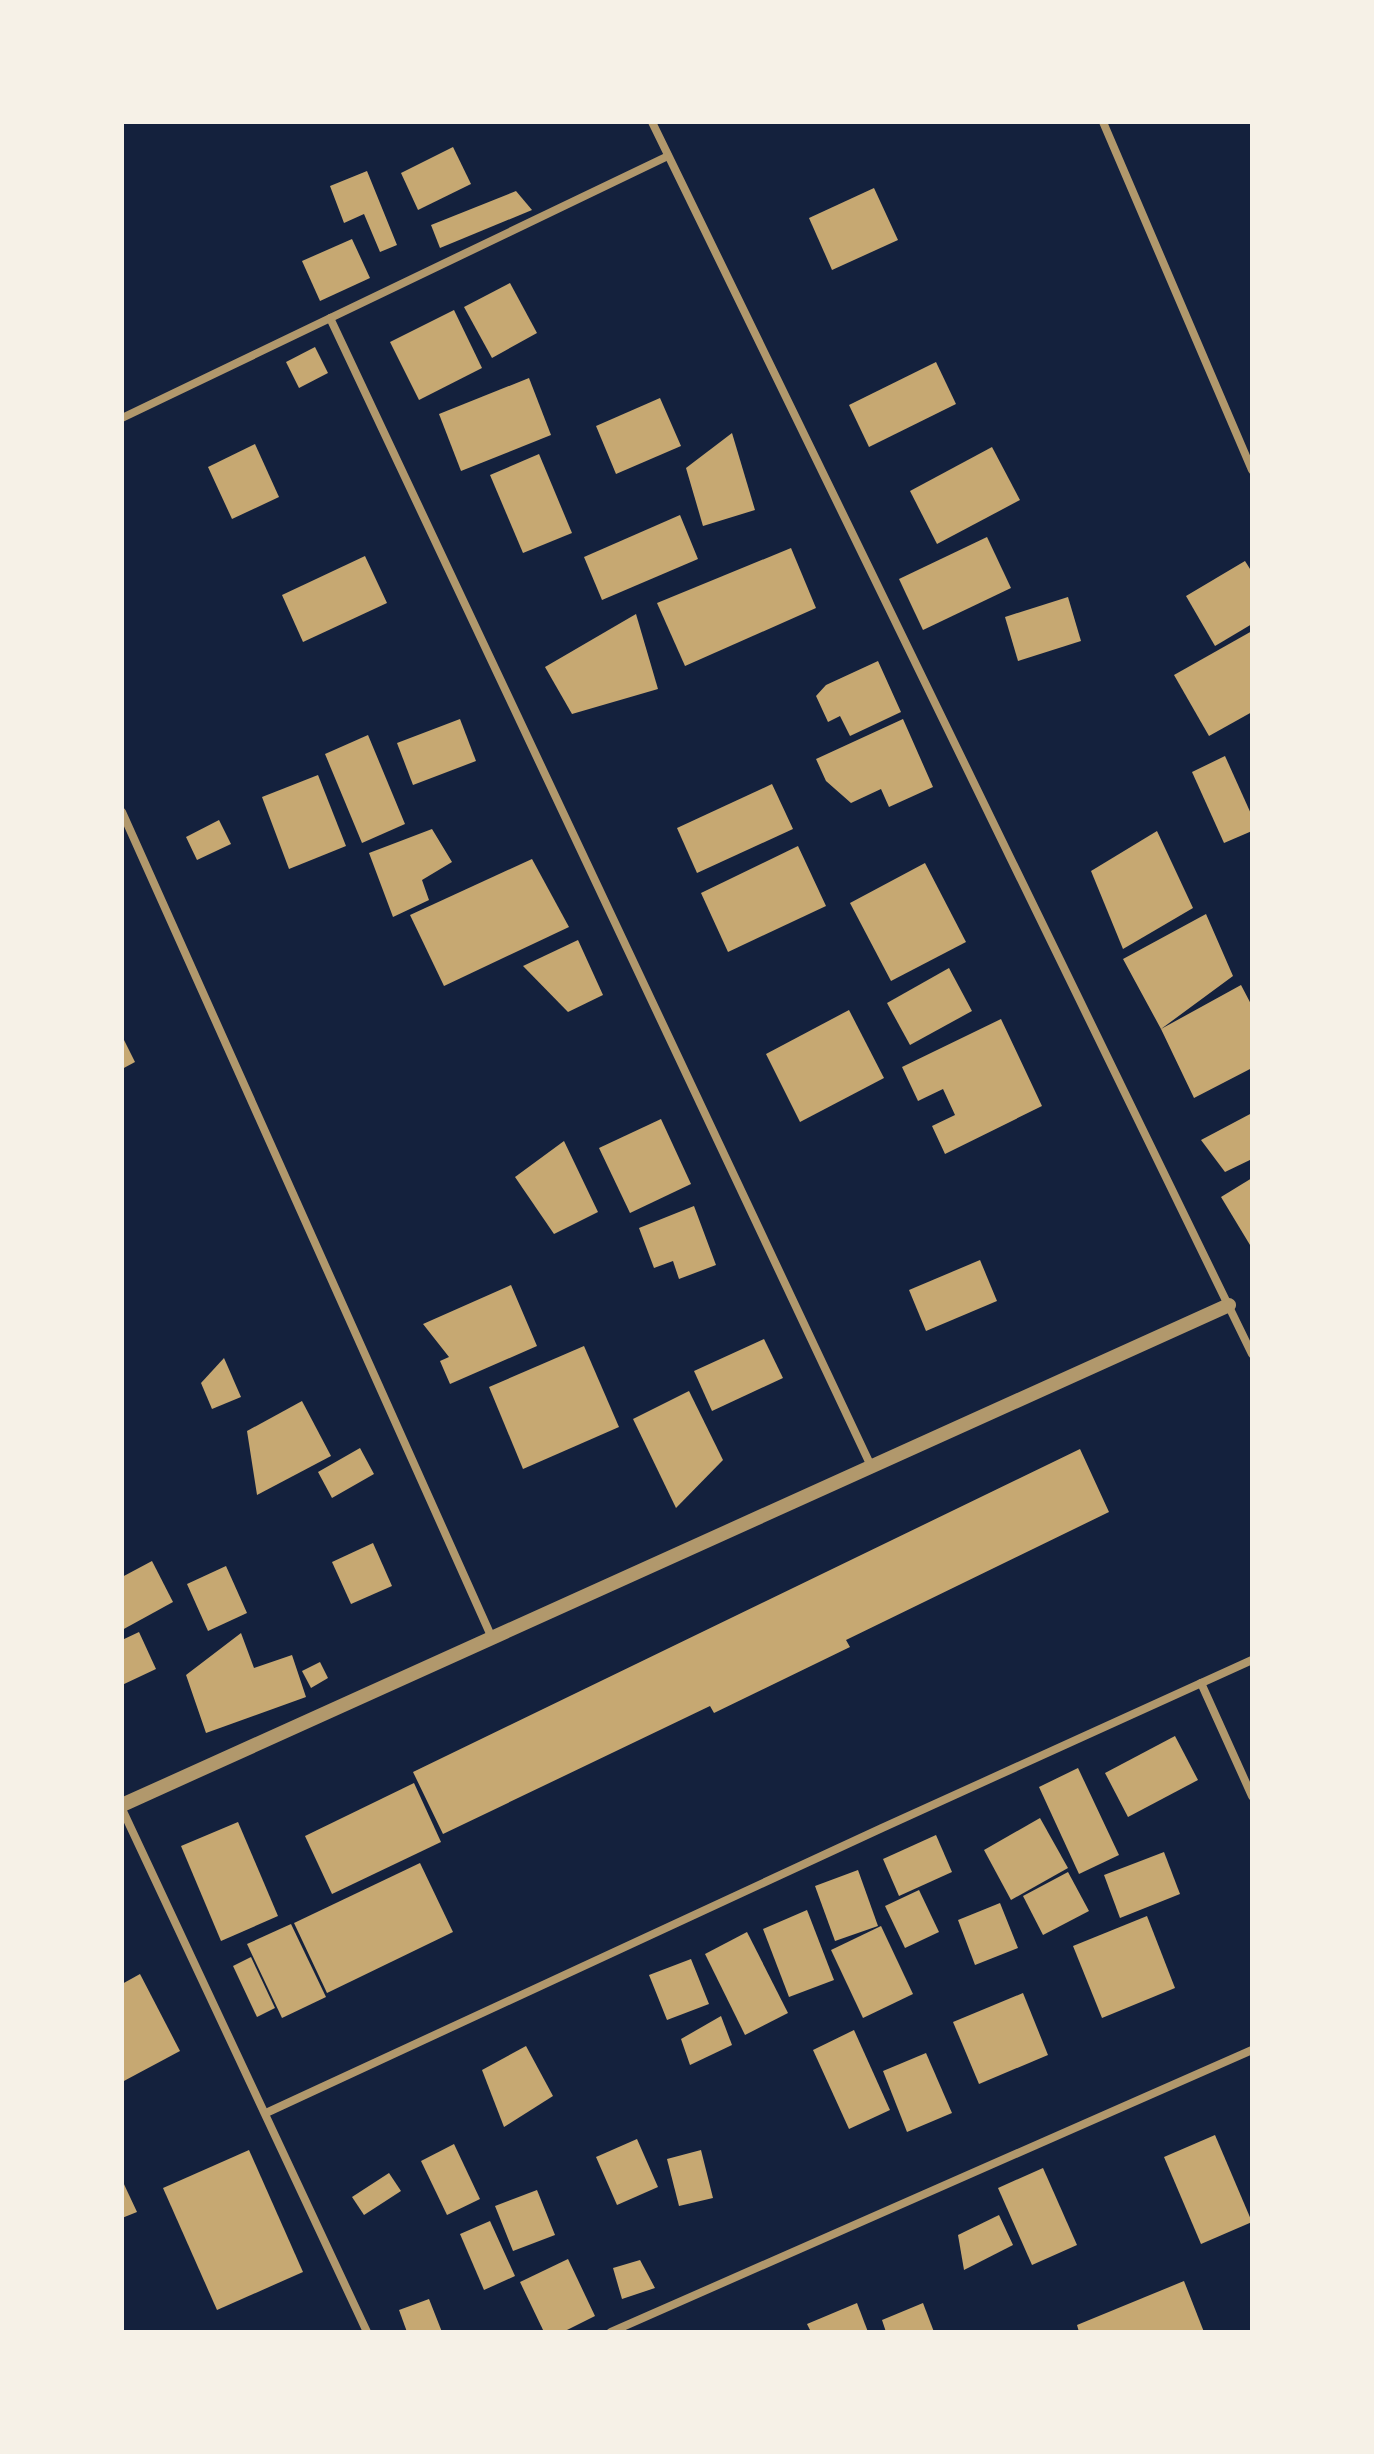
<svg xmlns="http://www.w3.org/2000/svg" width="1374" height="2454" viewBox="0 0 1374 2454" font-family="Lato,sans-serif">
<style>
.building{fill:#c6a872}
.lines{fill:none;stroke-linecap:round;stroke-linejoin:round}
.minor{stroke:#b1986c;stroke-width:8}
.tertiary{stroke:#b1986c;stroke-width:14}
</style>
<rect width="100%" height="100%" fill="#14213d"/>
<g class="building">
<polygon points="453,147 471,184 418,210 401,173"/>
<polygon points="367,171 397,245 380,252 364,214 344,223 330,186"/>
<polygon points="874,188 898,240 832,270 809,218"/>
<polygon points="516,191 532,210 440,248 431,225"/>
<polygon points="352,239 370,278 320,301 302,261"/>
<polygon points="510,283 537,333 492,358 464,307"/>
<polygon points="454,310 482,368 419,400 390,342"/>
<polygon points="315,347 328,373 299,388 286,362"/>
<polygon points="936,362 956,404 869,447 849,405"/>
<polygon points="529,378 551,435 461,471 439,414"/>
<polygon points="660,398 681,446 616,474 596,426"/>
<polygon points="732,433 755,510 703,526 686,468"/>
<polygon points="255,444 279,497 232,519 208,467"/>
<polygon points="992,447 1020,500 937,544 910,491"/>
<polygon points="539,454 572,533 523,553 490,475"/>
<polygon points="680,515 698,559 602,600 584,557"/>
<polygon points="987,537 1011,588 923,630 899,579"/>
<polygon points="791,548 816,608 685,666 657,603"/>
<polygon points="365,556 387,603 303,642 282,595"/>
<polygon points="1245,561 1252,572 1252,624 1215,646 1186,596"/>
<polygon points="1068,597 1081,641 1018,661 1005,617"/>
<polygon points="636,614 658,689 572,714 545,667"/>
<polygon points="1252,631 1252,712 1209,736 1174,675"/>
<polygon points="878,661 901,712 850,736 840,716 828,722 816,696 826,685"/>
<polygon points="460,719 476,761 413,785 397,743"/>
<polygon points="903,719 933,787 889,807 881,789 851,803 826,781 816,759"/>
<polygon points="368,735 405,824 362,843 325,754"/>
<polygon points="1225,756 1252,816 1252,831 1224,843 1192,772"/>
<polygon points="318,775 346,846 289,869 262,797"/>
<polygon points="772,784 793,829 697,873 677,828"/>
<polygon points="219,820 231,844 197,860 186,837"/>
<polygon points="432,829 452,862 422,880 429,900 393,917 369,853"/>
<polygon points="1157,831 1193,908 1123,949 1091,871"/>
<polygon points="798,846 826,906 728,952 701,893"/>
<polygon points="532,859 569,927 444,986 410,915"/>
<polygon points="925,863 966,942 891,981 850,903"/>
<polygon points="1206,914 1233,976 1161,1029 1241,985 1252,1006 1252,1068 1194,1098 1161,1029 1123,959"/>
<polygon points="578,940 603,995 568,1012 523,966"/>
<polygon points="949,968 972,1011 910,1045 887,1003"/>
<polygon points="849,1010 884,1078 800,1122 766,1054"/>
<polygon points="1001,1019 1042,1106 945,1154 932,1126 955,1115 943,1089 918,1101 902,1067"/>
<polygon points="122,1036 135,1062 122,1069"/>
<polygon points="1252,1113 1252,1159 1225,1172 1201,1140"/>
<polygon points="661,1119 691,1184 630,1213 599,1148"/>
<polygon points="564,1141 598,1212 554,1234 515,1177"/>
<polygon points="1252,1178 1252,1243 1250,1245 1221,1197"/>
<polygon points="694,1206 716,1265 679,1279 673,1261 654,1268 639,1228"/>
<polygon points="980,1260 997,1301 926,1331 909,1290"/>
<polygon points="511,1285 537,1346 450,1384 440,1361 449,1357 423,1324"/>
<polygon points="764,1339 783,1378 712,1411 694,1371"/>
<polygon points="584,1346 619,1427 523,1469 489,1387"/>
<polygon points="224,1358 241,1397 212,1409 201,1383"/>
<polygon points="689,1391 723,1460 676,1508 633,1419"/>
<polygon points="302,1401 331,1456 257,1495 247,1431"/>
<polygon points="360,1448 374,1474 332,1498 318,1472"/>
<polygon points="1080,1449 1109,1512 846,1640 850,1647 714,1713 710,1706 443,1834 413,1772"/>
<polygon points="373,1543 392,1586 351,1604 332,1562"/>
<polygon points="152,1561 173,1602 122,1630 122,1577"/>
<polygon points="226,1566 247,1613 208,1631 187,1584"/>
<polygon points="139,1632 156,1669 122,1685 122,1640"/>
<polygon points="241,1633 254,1668 292,1655 306,1697 206,1733 186,1675"/>
<polygon points="320,1662 328,1678 311,1688 302,1671"/>
<polygon points="1175,1736 1198,1780 1128,1817 1105,1773"/>
<polygon points="1078,1768 1119,1855 1079,1874 1039,1787"/>
<polygon points="414,1783 441,1842 332,1894 305,1836"/>
<polygon points="1040,1818 1068,1868 1011,1900 984,1850"/>
<polygon points="238,1822 278,1916 221,1941 181,1846"/>
<polygon points="936,1835 952,1872 899,1896 883,1859"/>
<polygon points="1164,1852 1180,1894 1120,1918 1104,1875"/>
<polygon points="420,1863 453,1932 327,1993 294,1923"/>
<polygon points="858,1870 878,1926 835,1941 815,1886"/>
<polygon points="1068,1872 1089,1911 1043,1935 1023,1896"/>
<polygon points="919,1890 939,1932 905,1948 885,1906"/>
<polygon points="1000,1903 1018,1948 975,1965 958,1920"/>
<polygon points="807,1910 834,1980 789,1997 763,1929"/>
<polygon points="1147,1916 1175,1988 1102,2018 1073,1946"/>
<polygon points="291,1924 326,1997 282,2018 247,1944"/>
<polygon points="881,1926 913,1994 863,2018 831,1950"/>
<polygon points="747,1932 788,2013 745,2035 705,1954"/>
<polygon points="251,1957 275,2008 257,2017 233,1966"/>
<polygon points="691,1959 709,2004 667,2020 649,1975"/>
<polygon points="140,1974 180,2051 122,2082 122,1984"/>
<polygon points="1023,1993 1048,2055 979,2084 953,2022"/>
<polygon points="721,2016 732,2045 690,2065 681,2039"/>
<polygon points="854,2030 890,2110 849,2129 813,2050"/>
<polygon points="526,2046 553,2096 504,2127 482,2070"/>
<polygon points="926,2053 952,2113 907,2132 883,2071"/>
<polygon points="1215,2135 1252,2222 1201,2244 1164,2157"/>
<polygon points="637,2139 658,2187 617,2205 596,2157"/>
<polygon points="454,2144 480,2199 447,2215 421,2161"/>
<polygon points="249,2150 303,2272 217,2310 163,2188"/>
<polygon points="701,2150 713,2198 679,2206 667,2159"/>
<polygon points="1043,2168 1077,2245 1032,2265 998,2188"/>
<polygon points="389,2173 401,2191 364,2215 352,2197"/>
<polygon points="122,2180 137,2212 122,2218"/>
<polygon points="537,2190 555,2235 513,2251 495,2206"/>
<polygon points="999,2215 1013,2245 964,2270 958,2235"/>
<polygon points="490,2221 515,2276 484,2290 460,2234"/>
<polygon points="568,2259 595,2316 563,2332 544,2332 520,2282"/>
<polygon points="640,2260 655,2288 622,2299 613,2268"/>
<polygon points="1184,2281 1204,2332 1079,2332 1077,2325"/>
<polygon points="429,2299 442,2332 407,2332 399,2310"/>
<polygon points="857,2303 868,2332 811,2332 807,2324"/>
<polygon points="923,2303 934,2332 886,2332 882,2320"/>
</g>
<g class="lines">
<g class="minor">
<polyline points="652,122 1252,1354"/>
<polyline points="1103,122 1252,470"/>
<polyline points="330,318 871,1466"/>
<polyline points="122,418 668,156"/>
<polyline points="122,812 492,1638"/>
<polyline points="1201,1683 1252,1796"/>
<polyline points="122,1809 367,2332"/>
<polyline points="266,2113 882,1828 1252,1660"/>
<polyline points="611,2332 1252,2050"/>
</g>
<polyline class="tertiary" points="122,1805 1229,1305"/>
</g>
<rect width="1374" height="2454" fill="none" stroke="#f6f1e7" stroke-width="248"/>
</svg>
